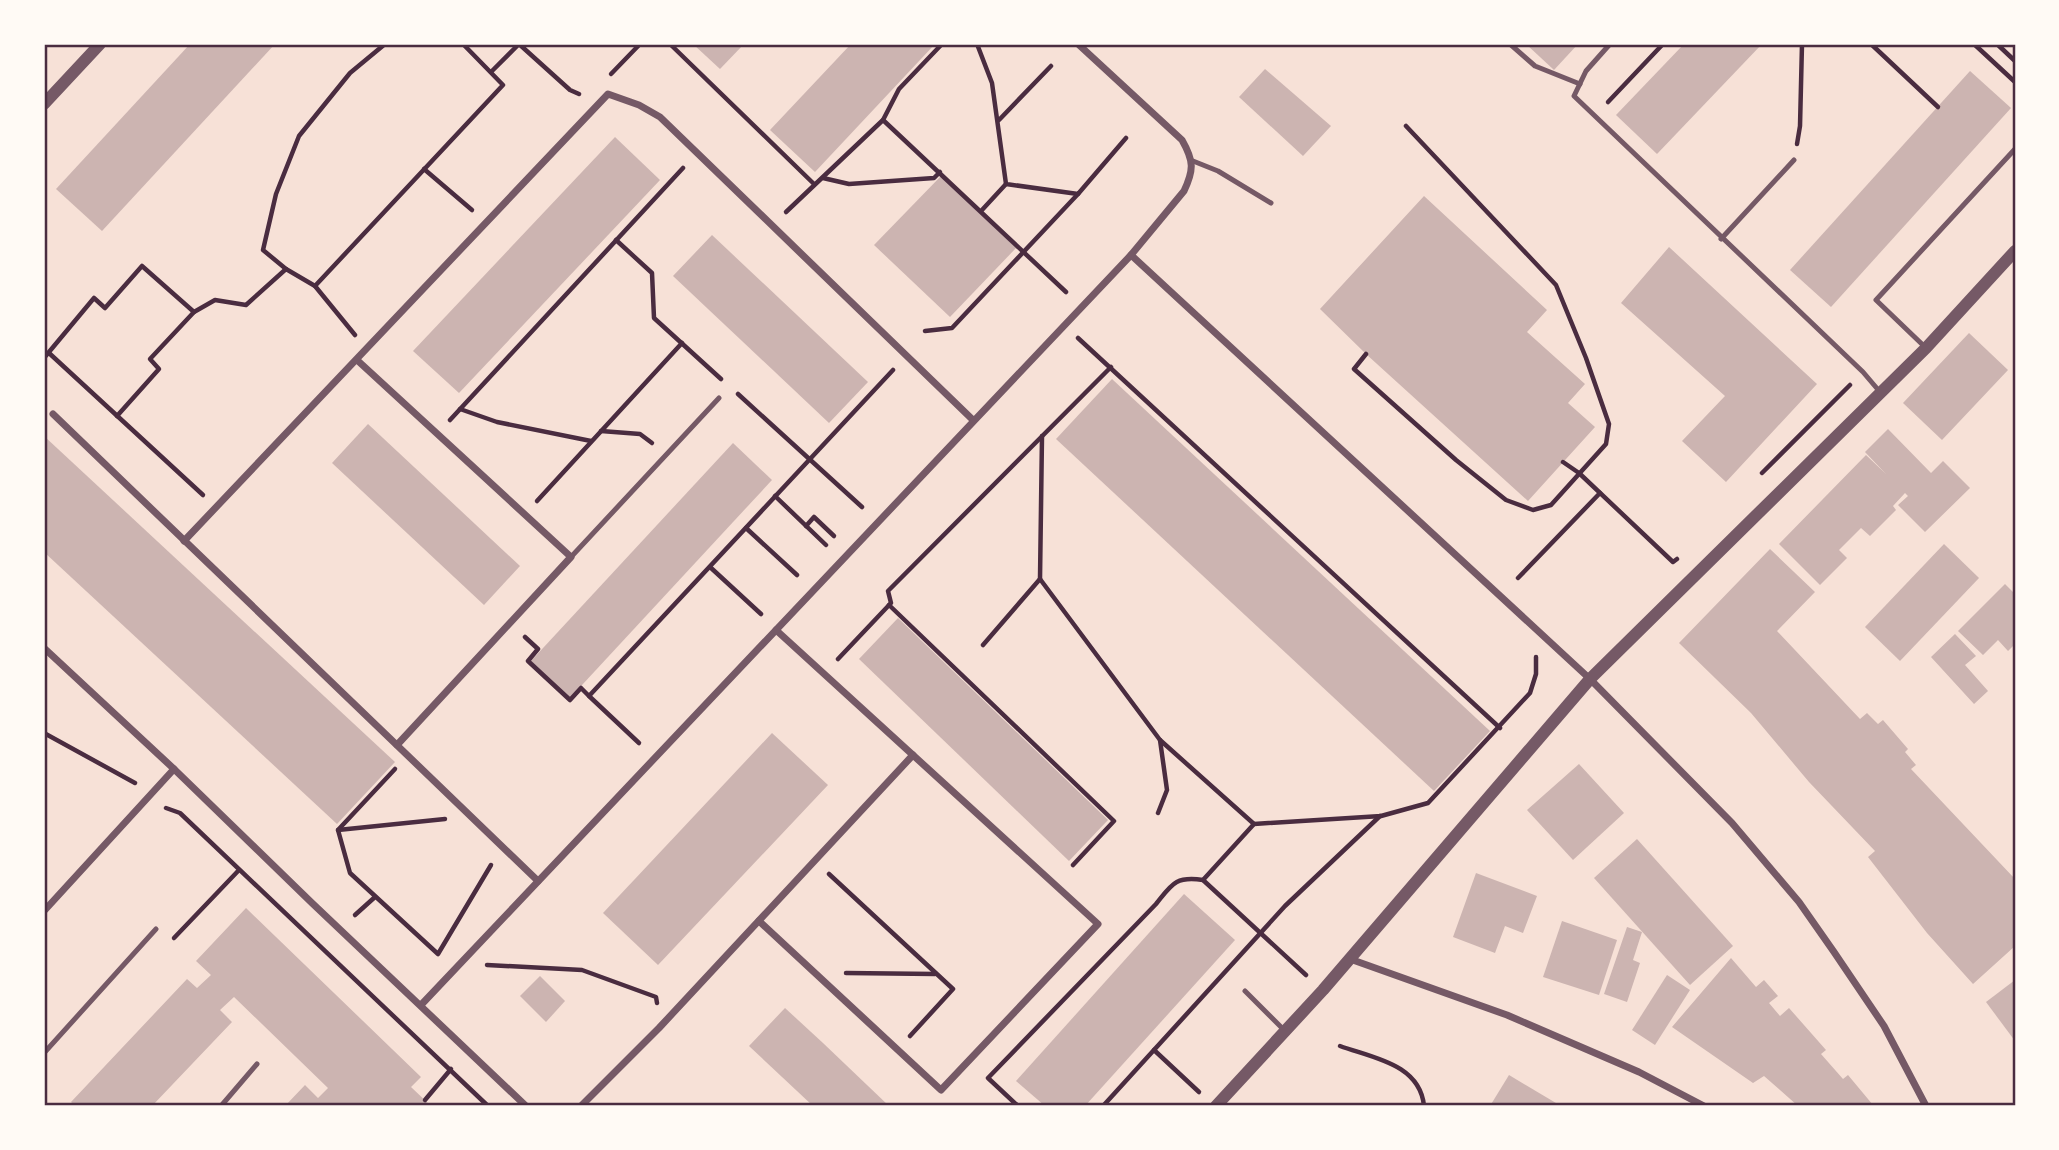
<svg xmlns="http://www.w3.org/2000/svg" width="2059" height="1150" viewBox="0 0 2059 1150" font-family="'IBM Plex Sans',sans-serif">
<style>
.building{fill:#ccb4b1}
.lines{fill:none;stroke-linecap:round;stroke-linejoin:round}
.path{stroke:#4a2c40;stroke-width:4.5}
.service{stroke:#755966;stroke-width:5}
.minor{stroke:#755966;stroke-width:7}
.tertiary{stroke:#755966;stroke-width:12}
.neatline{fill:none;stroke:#4a2c40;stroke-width:2.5}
</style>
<rect width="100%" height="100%" fill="#f7e1d7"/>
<g class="building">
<polygon points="190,44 275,44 102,231 56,189"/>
<polygon points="693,44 744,44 720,69"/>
<polygon points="851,44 935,44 815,172 770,130"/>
<polygon points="1526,44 1578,44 1554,70"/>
<polygon points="1684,44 1762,44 1657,154 1616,115"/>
<polygon points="1265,69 1331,126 1303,156 1239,97"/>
<polygon points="1970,71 2011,108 1831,307 1790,270"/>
<polygon points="615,137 660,180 459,393 413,351"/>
<polygon points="941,176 1016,248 950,317 874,245"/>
<polygon points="1424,196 1547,310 1527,332 1585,384 1568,403 1595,427 1528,501 1366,354 1320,309"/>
<polygon points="712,235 868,382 829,423 673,276"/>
<polygon points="1669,247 1817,384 1726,482 1682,441 1725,396 1621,303"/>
<polygon points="1969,333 2008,370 1942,440 1903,403"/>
<polygon points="1112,379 1490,731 1434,791 1056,439"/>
<polygon points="368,424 520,566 484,605 332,463"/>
<polygon points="1888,429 1931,473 1943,461 1970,488 1925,532 1898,505 1908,496 1905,493 1893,506 1896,510 1870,536 1861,528 1839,550 1847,558 1820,585 1779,544 1866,455 1886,474 1865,452"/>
<polygon points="44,436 395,762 337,824 44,552"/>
<polygon points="733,443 772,480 570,698 531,661"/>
<polygon points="1944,544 1979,578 1900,661 1865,627"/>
<polygon points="1770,549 1815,592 1777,631 1860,719 1867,713 1878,724 1883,720 1908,749 1905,752 1916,765 1911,769 2015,879 2015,946 1973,984 1927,933 1868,857 1875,851 1809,782 1751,713 1679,643"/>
<polygon points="2005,584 2015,594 2015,644 2008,651 1998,640 1983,655 1958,631"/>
<polygon points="898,618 1108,820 1069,861 859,659"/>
<polygon points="1955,634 1976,656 1965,665 1988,691 1974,704 1931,657"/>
<polygon points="772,733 828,785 658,965 603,913"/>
<polygon points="1579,764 1624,813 1573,860 1527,810"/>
<polygon points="1637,839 1733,946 1690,985 1594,878"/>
<polygon points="1476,873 1537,896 1523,933 1505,926 1495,953 1453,937"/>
<polygon points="1184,894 1235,940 1085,1106 1045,1106 1016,1081"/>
<polygon points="246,908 421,1077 411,1087 431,1106 285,1106 305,1085 318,1098 328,1088 234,997 220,1010 232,1022 152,1106 75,1106 71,1102 187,979 197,988 211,975 196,961"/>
<polygon points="1562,921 1617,940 1599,995 1543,977"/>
<polygon points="1627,927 1642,932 1633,960 1640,963 1627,1002 1604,994"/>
<polygon points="1731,958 1756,987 1764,980 1778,996 1769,1003 1780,1016 1789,1008 1826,1050 1821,1054 1843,1079 1848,1075 1873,1105 1798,1106 1764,1076 1753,1083 1672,1027"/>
<polygon points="1667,975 1690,990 1655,1045 1632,1030"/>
<polygon points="540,976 565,1001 546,1022 520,996"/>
<polygon points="2015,980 2015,1041 1986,1002"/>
<polygon points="785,1008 823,1043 889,1106 813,1106 749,1046"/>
<polygon points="1509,1075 1561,1106 1490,1106"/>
</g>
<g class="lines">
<g class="path">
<polyline points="670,44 814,184"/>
<polyline points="977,44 992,83 1006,184 1078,194 1126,138"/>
<polyline points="1871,44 1938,107"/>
<polyline points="1974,44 2015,82"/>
<polyline points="1997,44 2015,61"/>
<polyline points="491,72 519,44 570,90 579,94"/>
<polyline points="611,74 640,44"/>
<polyline points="1608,102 1663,44"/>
<polyline points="883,120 1066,292"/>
<polyline points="999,120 1051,66"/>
<polyline points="1797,144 1800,126 1802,44"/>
<polyline points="424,169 472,210"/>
<polyline points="823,178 849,184 934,178 940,172"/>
<polyline points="982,210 1006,184"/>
<polyline points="786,212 883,120 899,89 942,44"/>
<polyline points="616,240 652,273 654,318 721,379"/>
<polyline points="286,269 263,250 276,194 299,136 350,73 385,44"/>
<polyline points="315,286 503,85 463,44"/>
<polyline points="925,331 952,328 1078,194"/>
<polyline points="1078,338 1500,728"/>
<polyline points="49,353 203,495"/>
<polyline points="1366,354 1354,369 1456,460 1506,500 1533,510 1551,505 1606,444 1609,424 1586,358 1556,285 1406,126"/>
<polyline points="44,358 94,298 105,308 142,266 194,312 215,300 246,305 286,269 315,286 355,335"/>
<polyline points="738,394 862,507"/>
<polyline points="460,409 497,422 591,441"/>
<polyline points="117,416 159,369 150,359 194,312"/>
<polyline points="450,420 683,168"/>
<polyline points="601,431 640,434 652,443"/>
<polyline points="1042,436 1040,579 1160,740 1254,824"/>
<polyline points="1563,462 1579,473 1673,562 1677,559"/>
<polyline points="1762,473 1850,385"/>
<polyline points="775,496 826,545"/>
<polyline points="537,501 682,343"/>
<polyline points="806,526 814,517 834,536"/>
<polyline points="746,528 797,575"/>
<polyline points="710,567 761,614"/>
<polyline points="1518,578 1600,493"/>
<polyline points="889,605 1114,821 1073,865"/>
<polyline points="525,637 538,649 528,661 570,700 581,688 589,696 893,370"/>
<polyline points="983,645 1040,579"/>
<polyline points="838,659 891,603 888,591 1111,367"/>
<polyline points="589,696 639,743"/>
<polyline points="44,733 135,783"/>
<polyline points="395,769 338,830 350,873 438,954 491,865"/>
<polyline points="166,808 180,813 488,1106"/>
<polyline points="1158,813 1167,790 1160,740"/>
<polyline points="338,830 445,819"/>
<polyline points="829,874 953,989 910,1036"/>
<polyline points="1203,880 1254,824 1381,816 1428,803 1530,693 1536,674 1536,657"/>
<polyline points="355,915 375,897"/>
<polyline points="174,938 239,870"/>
<polyline points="487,965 582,970 656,997 657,1003"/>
<polyline points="846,973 935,974"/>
<path d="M1340,1046c33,12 80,18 84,60"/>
<polyline points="1154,1050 1199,1092"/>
<polyline points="425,1100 451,1069"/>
<path d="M1018,1106l-30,-28 168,-174c16,-20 19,-28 47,-24l103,95"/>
<polyline points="1103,1106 1285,906 1380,816"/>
</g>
<g class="service">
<polyline points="1510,44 1535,66 1580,84"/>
<polyline points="1610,44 1586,71 1574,96 1863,372 1880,392"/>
<polyline points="1193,161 1218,171 1271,203"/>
<polyline points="1721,239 1794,160"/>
<polyline points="1926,348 1876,300 2015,149"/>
<polyline points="571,557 719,398"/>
<polyline points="1245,991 1285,1031"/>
<polyline points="44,1053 156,929"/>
<polyline points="221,1106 257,1064"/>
</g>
<g class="minor">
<polyline points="1131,255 1590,679 1732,823 1799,902 1834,952 1884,1026 1926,1106"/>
<polyline points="357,360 571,557 397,745"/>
<polyline points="53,414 538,881"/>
<polyline points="184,541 608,94 639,105 660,117 973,420"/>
<polyline points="44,648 174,769 312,903 526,1106"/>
<polyline points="44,911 174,769"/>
<polyline points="759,921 941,1090 1098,924 776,630"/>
<polyline points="1350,959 1507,1015 1639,1072 1704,1106"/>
<path d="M421,1005l710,-750 53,-64c10,-21 10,-30 -2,-51l-104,-96"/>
<polyline points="581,1106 659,1028 913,755"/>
</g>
<g class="tertiary">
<polyline points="44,104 100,44"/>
<polyline points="1216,1106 1323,990 1590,679 1926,348 2015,251"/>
</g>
</g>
<rect width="2059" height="1150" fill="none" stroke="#fffaf5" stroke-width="91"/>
<rect x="46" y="46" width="1968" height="1058" class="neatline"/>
</svg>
